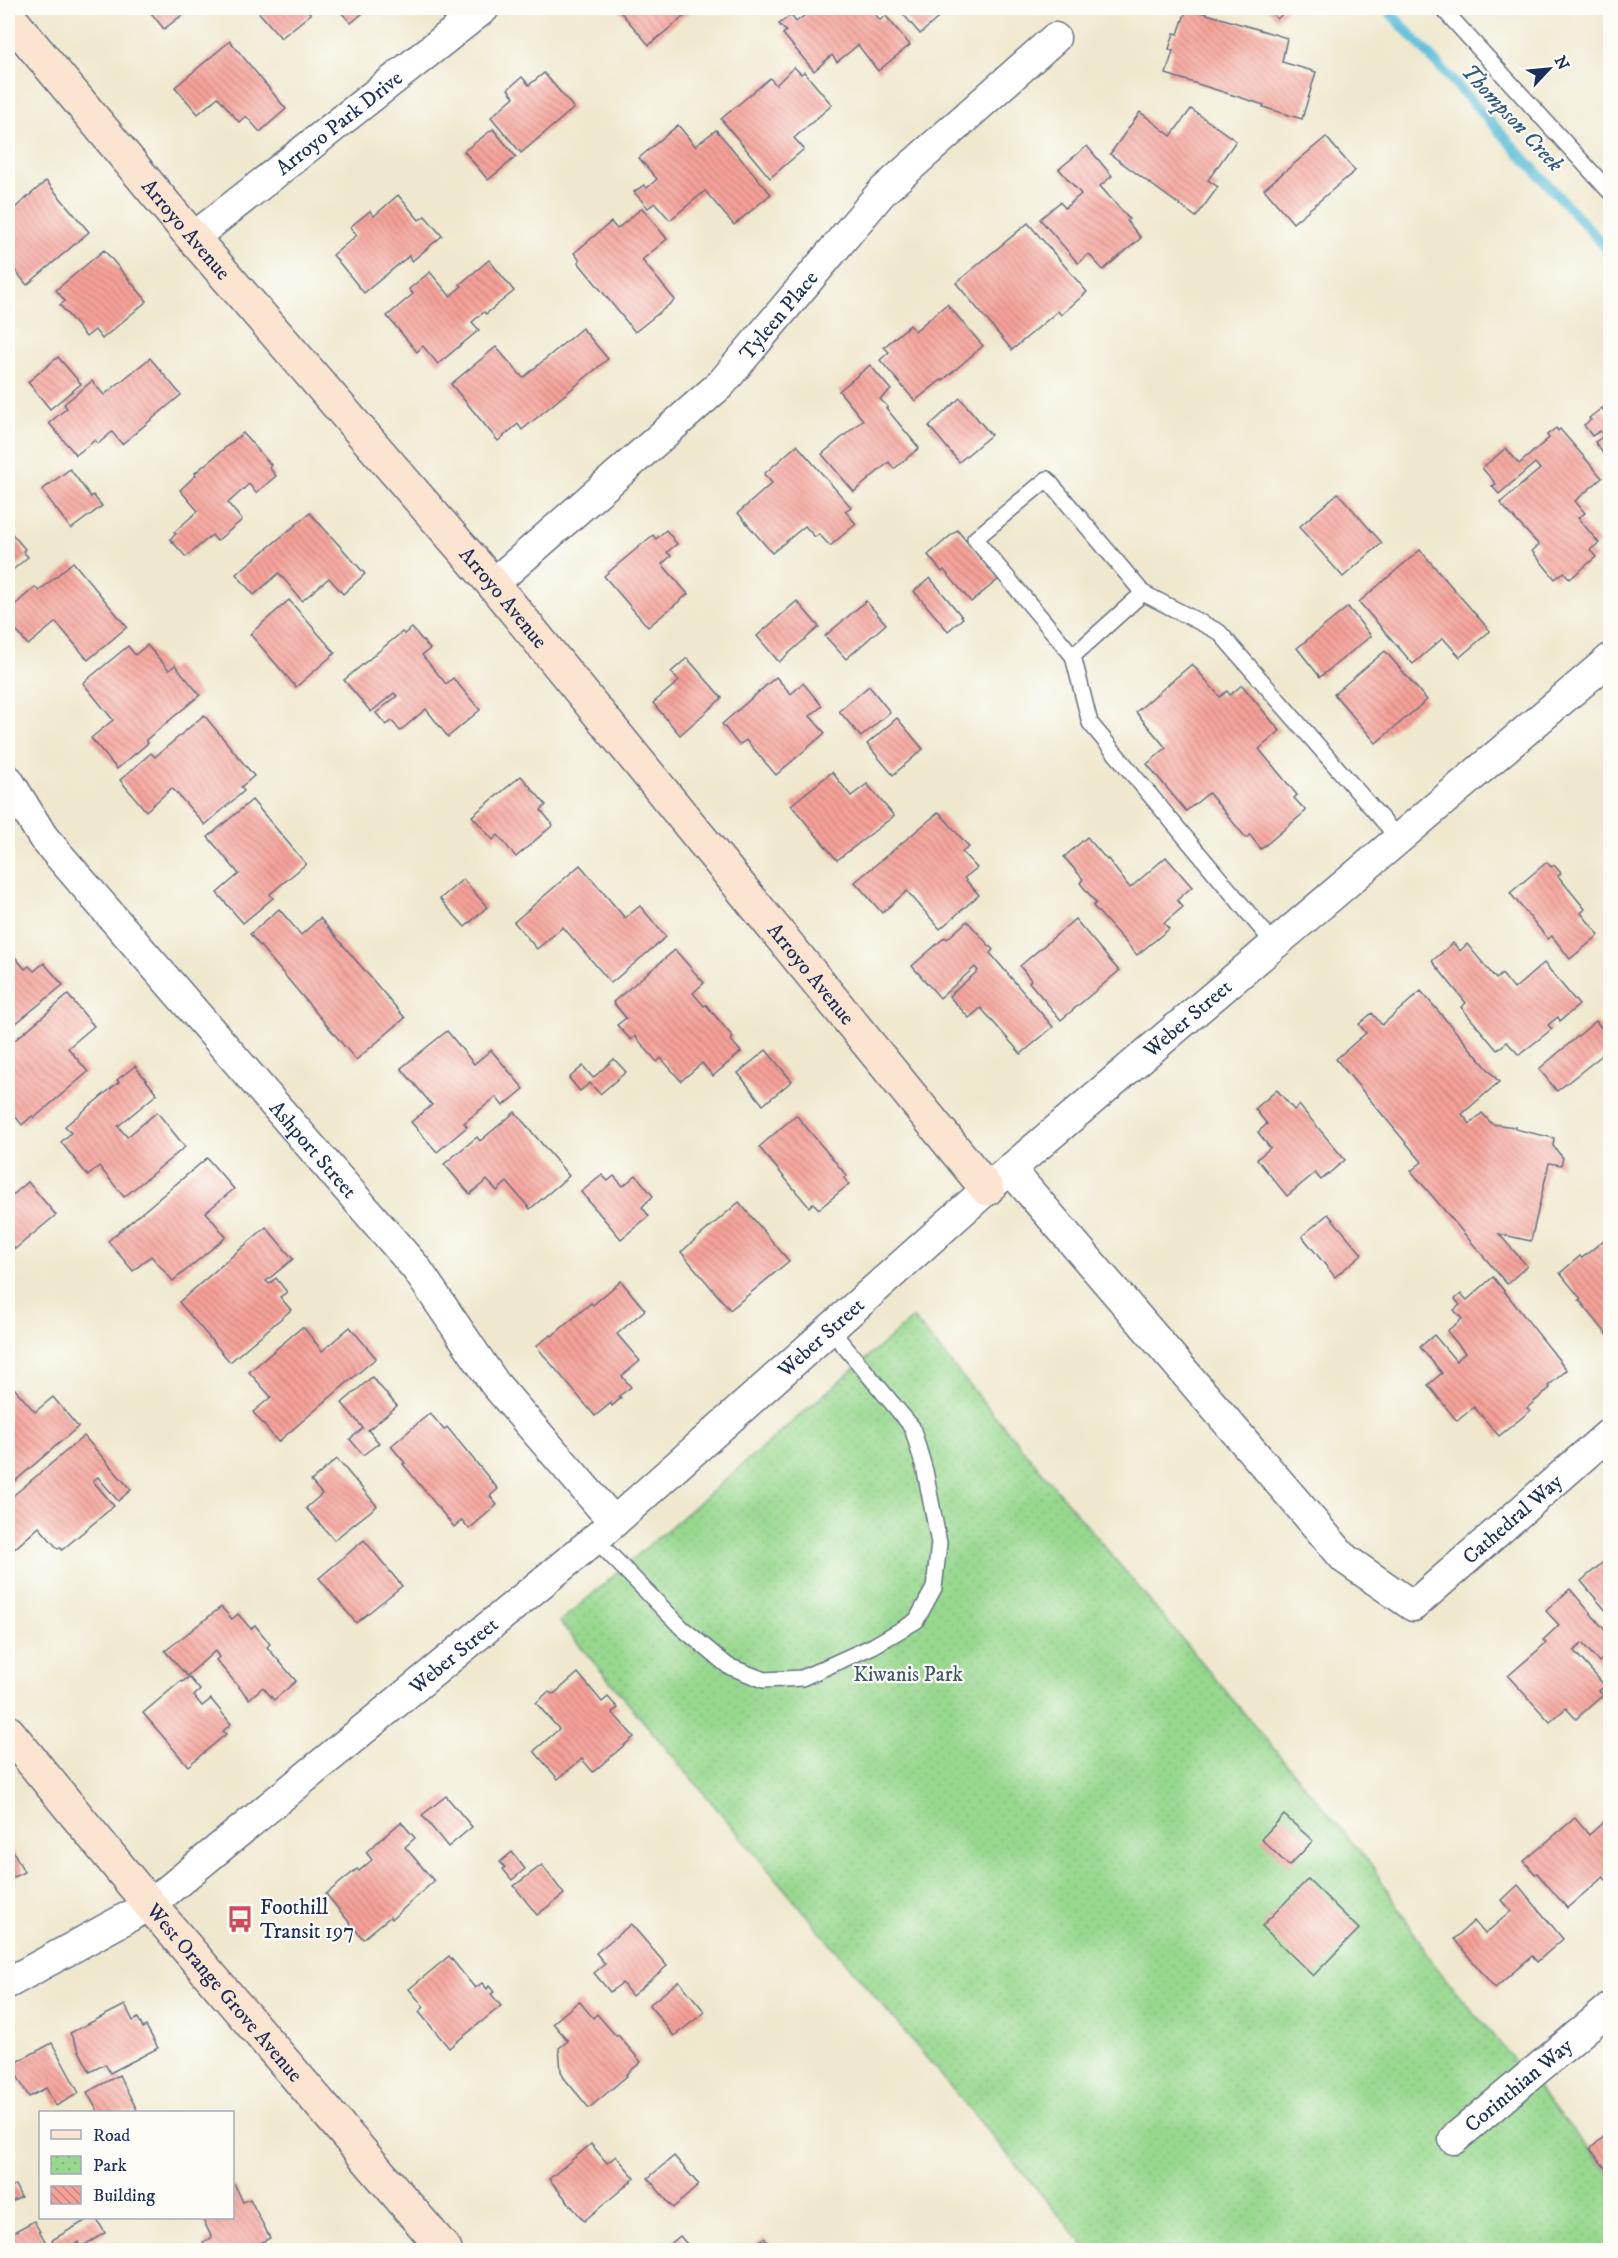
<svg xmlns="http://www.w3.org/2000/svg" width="1618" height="2258" viewBox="0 0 1618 2258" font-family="'IM FELL DW Pica',serif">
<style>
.park{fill:url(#park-dots);stroke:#598476;stroke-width:1.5}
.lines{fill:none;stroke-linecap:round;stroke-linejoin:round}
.stream{stroke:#5cbeda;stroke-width:10}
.building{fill:url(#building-back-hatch)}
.lane-casing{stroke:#657085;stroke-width:18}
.street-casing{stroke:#657085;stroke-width:33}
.secondary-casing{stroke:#657085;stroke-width:36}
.lane{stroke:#fff;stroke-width:15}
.street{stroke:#fff;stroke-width:30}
.secondary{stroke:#fce5d0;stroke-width:33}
.labels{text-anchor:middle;stroke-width:4.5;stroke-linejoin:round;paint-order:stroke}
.street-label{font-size:21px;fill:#1b2f5e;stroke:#fdfcf7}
.park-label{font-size:21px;fill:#3a596a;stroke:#fdfcf7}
.poi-label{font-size:21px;fill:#1b2f5e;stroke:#fdfcf7;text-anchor:start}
.water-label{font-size:22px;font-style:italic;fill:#2e5a83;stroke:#fdfcf7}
</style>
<defs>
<pattern id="park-dots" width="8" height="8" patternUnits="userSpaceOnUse" patternTransform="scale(1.5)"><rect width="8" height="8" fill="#97d88e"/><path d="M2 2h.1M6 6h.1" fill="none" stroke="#82ba7d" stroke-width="1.8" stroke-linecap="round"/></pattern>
<pattern id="building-back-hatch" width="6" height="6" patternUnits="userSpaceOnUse" patternTransform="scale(1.5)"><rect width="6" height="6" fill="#f6a198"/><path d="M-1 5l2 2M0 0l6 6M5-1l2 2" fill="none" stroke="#c6847f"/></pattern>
</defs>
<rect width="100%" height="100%" fill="#fdfcf7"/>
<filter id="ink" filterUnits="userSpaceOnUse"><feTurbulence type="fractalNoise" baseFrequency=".0167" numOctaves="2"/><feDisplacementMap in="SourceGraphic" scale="12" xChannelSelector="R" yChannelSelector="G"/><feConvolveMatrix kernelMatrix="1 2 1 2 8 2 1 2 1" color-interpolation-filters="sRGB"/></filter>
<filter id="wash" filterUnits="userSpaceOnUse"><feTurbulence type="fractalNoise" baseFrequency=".008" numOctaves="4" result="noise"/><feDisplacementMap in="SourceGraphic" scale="24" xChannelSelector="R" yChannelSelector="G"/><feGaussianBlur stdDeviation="1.35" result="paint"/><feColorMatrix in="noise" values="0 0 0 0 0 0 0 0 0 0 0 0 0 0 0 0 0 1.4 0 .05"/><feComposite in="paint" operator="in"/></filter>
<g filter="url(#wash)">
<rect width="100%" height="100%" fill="#efe8ce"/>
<polygon class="park" points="913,1318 1372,1866 1435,1966 1610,2175 1610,2250 1088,2250 560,1622"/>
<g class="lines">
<polyline class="stream" points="1386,8 1610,252"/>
</g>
<g id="blocks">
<g class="building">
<polygon points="147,8 191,8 164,29"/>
<polygon points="255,8 305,8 311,14 281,38"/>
<polygon points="337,8 369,8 351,23"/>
<polygon points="617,8 694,8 649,45"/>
<polygon points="814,8 870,8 880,20 886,16 910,45 878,71 858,45 837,62 832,55 814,71 783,34 786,31 779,24 791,15 796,22"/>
<polygon points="898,8 942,8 945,12 920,34"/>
<polygon points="1187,8 1287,38 1282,62 1316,72 1302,119 1263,107 1264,105 1166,74 1173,51 1169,49 1174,33 1178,34"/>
<polygon points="1267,8 1289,8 1277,19"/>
<polygon points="230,41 286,109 260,132 246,116 239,122 218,97 198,114 175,87"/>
<polygon points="794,67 801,74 804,72 832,105 794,138 804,149 770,178 721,119 770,78 776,85"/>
<polygon points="544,73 574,108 521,153 491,117 514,97 508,89 522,77 529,85"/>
<polygon points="1191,109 1236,141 1208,180 1218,187 1196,217 1110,154 1140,112 1171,136"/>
<polygon points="678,125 695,146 716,130 771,194 734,225 705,191 670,220 655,203 648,208 634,192 644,185 647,188 657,179 639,158"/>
<polygon points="493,129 516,157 488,180 464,151"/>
<polygon points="1326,137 1355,171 1293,223 1264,189"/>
<polygon points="1087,146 1112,176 1100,186 1129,219 1127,221 1141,238 1103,270 1089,254 1078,263 1040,219 1060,202 1065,208 1081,194 1059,169"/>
<polygon points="46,181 89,232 27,285 8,262 8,214"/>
<polygon points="398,195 419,220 425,216 442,236 412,261 409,256 364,293 333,255 357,235 350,227 370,211 374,216"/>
<polygon points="642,208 667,239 642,260 675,300 635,332 578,262 580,260 574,253 611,222 617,229"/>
<polygon points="1028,223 1087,292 1061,315 1058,311 1012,350 956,283"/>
<polygon points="104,250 147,301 102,339 95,330 86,337 60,305 65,301 56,290"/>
<polygon points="489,260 514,291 486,314 484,312 472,322 479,330 438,364 423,346 417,352 387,316 413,294 409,289 430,272 450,296 462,286 460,284"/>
<polygon points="947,304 983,346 942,381 941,380 915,401 880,360 889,352 884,347 910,325 915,331"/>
<polygon points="582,328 608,359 522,430 518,424 498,441 451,384 496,347 523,378"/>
<polygon points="58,357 81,384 50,409 28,382"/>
<polygon points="150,358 181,395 122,444 112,432 98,444 95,440 76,455 49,423 67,408 64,404 92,381 104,395"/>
<polygon points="870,365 891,390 880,399 888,407 886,408 919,448 894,469 889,462 854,492 822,454 863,420 839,391"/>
<polygon points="960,398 991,435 959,462 929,426"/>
<polygon points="1602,408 1610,419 1610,463 1595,442 1604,436 1600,431 1592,436 1584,425 1591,420 1589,418"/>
<polygon points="1556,428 1558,431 1560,429 1602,478 1575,501 1585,513 1578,518 1599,543 1590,550 1596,557 1570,579 1564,572 1555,579 1532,551 1539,545 1500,503 1540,469 1535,463 1499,494 1492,486 1496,484 1482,468 1506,448 1519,464 1549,438 1547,435"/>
<polygon points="243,433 271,465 269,467 276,476 256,493 249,484 228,503 242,520 217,541 212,535 186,557 170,539 176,534 174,532 198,511 180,490 196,475 195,473"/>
<polygon points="797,445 851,507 845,511 856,524 830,546 819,534 815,537 805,526 772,553 738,513 772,483 764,474"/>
<polygon points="70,469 91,497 93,495 102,506 71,529 42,490"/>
<polygon points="1338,493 1382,543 1343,577 1299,527"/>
<polygon points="310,513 365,574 343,594 329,578 302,601 279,573 254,595 236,574"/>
<polygon points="8,529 25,549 23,551 28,557 8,574"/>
<polygon points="666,530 677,544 667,552 671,556 662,564 688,594 648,627 604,576 653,535 656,539"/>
<polygon points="957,530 999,579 971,602 944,570 942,572 928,555"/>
<polygon points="1420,550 1490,631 1460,657 1443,638 1413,664 1359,602"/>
<polygon points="73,562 127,627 88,660 56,622 28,645 8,621 8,611 35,587 39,591"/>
<polygon points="930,578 963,618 948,631 914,591"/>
<polygon points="289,600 335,653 296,687 250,634"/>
<polygon points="797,601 819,627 779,662 757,636"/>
<polygon points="866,601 886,624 846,659 825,636"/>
<polygon points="1348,607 1371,636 1320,677 1297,648"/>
<polygon points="412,628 430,649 422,655 446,684 453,678 480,710 448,737 426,709 400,731 392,721 386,725 376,713 397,696 394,693 371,712 344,680 402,632 404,634"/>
<polygon points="147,645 169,670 175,665 200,695 146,740 148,743 117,769 91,738 113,720 83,683 128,646 135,655"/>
<polygon points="1385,651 1427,700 1376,743 1334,694"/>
<polygon points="687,658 722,698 680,735 653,703 679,681 671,672"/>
<polygon points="1192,664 1220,697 1227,691 1230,695 1242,685 1280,731 1259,749 1297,795 1294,798 1306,811 1261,849 1250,835 1246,838 1209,793 1186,811 1147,764 1166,748 1136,712"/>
<polygon points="776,677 791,694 803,683 822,706 810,716 825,733 776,775 746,740 739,745 722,724"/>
<polygon points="869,686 890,712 861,737 839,711"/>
<polygon points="204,715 254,776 241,787 244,791 205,825 172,788 146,811 120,780 151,753 155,757"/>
<polygon points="897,718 923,749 893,775 867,744"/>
<polygon points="832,772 851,796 867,784 894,816 837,860 791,805"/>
<polygon points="521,776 546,805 541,810 553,825 516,857 498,835 493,840 472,816"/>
<polygon points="252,800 306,864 270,894 273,898 243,923 217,893 239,874 208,837"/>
<polygon points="939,812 969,847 962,852 977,868 964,878 979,895 940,929 907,891 882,913 855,882"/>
<polygon points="1087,837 1107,860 1108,859 1130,888 1166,857 1192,887 1177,900 1183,907 1164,923 1169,929 1137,955 1093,906 1096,903 1080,883 1083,879 1064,857"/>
<polygon points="1547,862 1551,867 1554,865 1561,873 1558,876 1585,909 1581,913 1599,935 1570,959 1552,936 1548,939 1510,893"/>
<polygon points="580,865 625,918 640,906 666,937 611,983 563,927 537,949 514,922"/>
<polygon points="463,879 487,907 465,927 440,899"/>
<polygon points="279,909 301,935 320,918 405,1018 356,1060 250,934"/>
<polygon points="1075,919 1119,971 1061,1020 1029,982 1031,980 1020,966"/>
<polygon points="967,921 993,950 990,953 1053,1027 1021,1054 981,1008 969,1018 949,996 978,971 975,967 940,998 912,966 945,937 947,939"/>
<polygon points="8,941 13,948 10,951 25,969 29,966 34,971 44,963 63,985 15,1024 8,1015"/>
<polygon points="1453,943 1460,951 1467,944 1496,979 1502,974 1514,989 1544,963 1579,1005 1560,1021 1558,1017 1548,1025 1552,1029 1519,1055 1507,1042 1497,1050 1461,1007 1466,1003 1432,961"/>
<polygon points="675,950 704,983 693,993 704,1006 706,1005 733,1037 731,1040 741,1052 713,1076 702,1063 681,1081 661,1058 657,1062 635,1036 631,1040 617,1025 626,1018 613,1002"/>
<polygon points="1421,991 1499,1082 1462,1114 1470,1124 1482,1113 1492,1124 1515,1127 1515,1129 1554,1138 1553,1146 1563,1158 1561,1165 1549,1163 1531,1241 1499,1234 1527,1266 1507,1284 1411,1171 1422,1162 1336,1059 1366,1033 1359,1024 1372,1013 1382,1025"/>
<polygon points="68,995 94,1026 68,1048 88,1072 34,1118 32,1116 22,1125 8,1107 8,1046"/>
<polygon points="1596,1021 1610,1039 1610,1049 1557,1091 1539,1069"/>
<polygon points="447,1031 474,1064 491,1050 524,1089 503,1106 496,1097 464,1123 467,1127 437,1152 411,1122 432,1105 401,1068"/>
<polygon points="766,1050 792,1081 763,1105 738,1073"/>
<polygon points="614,1059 626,1072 600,1094 590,1083 580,1091 569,1078 583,1066 593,1078"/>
<polygon points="135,1066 157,1094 118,1126 127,1137 157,1112 185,1147 124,1197 99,1166 88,1176 61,1142 71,1133 65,1126 119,1082 117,1080"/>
<polygon points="1277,1090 1294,1110 1299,1105 1345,1160 1321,1180 1315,1173 1287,1196 1257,1159 1270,1148 1258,1132 1267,1124 1255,1109"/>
<polygon points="515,1112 569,1176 530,1209 507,1182 497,1191 487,1180 470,1194 444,1164 477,1137 480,1141"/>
<polygon points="796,1115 847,1176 844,1178 849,1184 819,1209 813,1203 809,1207 759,1147"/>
<polygon points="207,1158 234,1189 206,1212 226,1237 173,1281 151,1256 133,1271 108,1241"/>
<polygon points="602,1175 608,1181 614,1176 623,1186 636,1175 653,1196 642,1207 649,1216 621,1239 581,1192"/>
<polygon points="28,1182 56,1215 15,1249 8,1240 8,1199"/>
<polygon points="739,1202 789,1261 730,1310 681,1252"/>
<polygon points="1328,1214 1362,1254 1335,1277 1302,1236"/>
<polygon points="266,1227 293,1259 266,1281 269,1284 276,1278 287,1292 280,1297 291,1310 230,1362 179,1302"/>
<polygon points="1610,1235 1610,1338 1579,1300 1581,1299 1560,1273 1580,1256 1582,1258"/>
<polygon points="1493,1277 1567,1370 1548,1386 1550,1388 1527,1408 1530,1411 1499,1436 1474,1407 1457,1421 1428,1385 1442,1373 1420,1347 1434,1335 1456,1361 1465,1353 1447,1331 1462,1319 1454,1310 1460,1305 1455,1299 1461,1294 1467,1300"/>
<polygon points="621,1281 645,1310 617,1334 640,1361 622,1376 631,1387 619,1396 621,1398 612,1406 611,1403 595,1416 536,1346 551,1335 552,1336 591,1303 593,1305"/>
<polygon points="350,1327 376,1358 278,1442 253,1412 271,1397 249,1372 301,1328 304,1328 322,1351"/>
<polygon points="372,1377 397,1406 368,1430 379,1443 363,1455 350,1439 363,1428 342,1403"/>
<polygon points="13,1387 35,1412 53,1397 78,1427 8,1487 8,1392"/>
<polygon points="430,1413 444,1430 447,1427 498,1489 490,1496 497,1505 469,1529 462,1520 454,1527 403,1464 405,1463 391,1446"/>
<polygon points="84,1436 131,1490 118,1501 98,1477 93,1481 114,1506 62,1550 60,1547 58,1549 39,1527 12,1551 8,1545 8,1500"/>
<polygon points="337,1459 377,1506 334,1540 306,1508 322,1494 311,1481"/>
<polygon points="364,1540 402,1586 356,1623 319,1578"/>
<polygon points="1607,1559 1610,1564 1610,1608 1607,1612 1581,1581"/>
<polygon points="1570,1589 1610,1636 1610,1651 1599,1662 1582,1643 1574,1651 1605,1686 1599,1691 1603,1695 1576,1719 1566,1708 1550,1722 1508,1676 1546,1643 1543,1640 1559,1625 1546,1611"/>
<polygon points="221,1607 232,1619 238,1614 251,1629 255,1625 270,1644 267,1647 296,1681 274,1700 263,1687 249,1699 216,1660 219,1657 215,1651 187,1676 165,1651"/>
<polygon points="578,1673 602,1702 608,1697 618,1708 612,1712 634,1737 593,1772 582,1759 558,1779 534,1751 559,1729 536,1703 548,1692 554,1694"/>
<polygon points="189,1677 200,1690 194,1696 202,1706 211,1699 231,1724 223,1731 226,1734 188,1766 143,1713 181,1681 182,1682"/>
<polygon points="446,1796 472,1827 448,1847 422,1815"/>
<polygon points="1284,1815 1313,1841 1289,1866 1261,1839"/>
<polygon points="1610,1816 1610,1876 1606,1880 1603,1877 1567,1908 1537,1873 1535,1874 1524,1861 1575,1818 1589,1835"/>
<polygon points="401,1822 415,1838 405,1847 434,1881 392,1919 390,1917 363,1939 326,1894 357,1869 359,1871 372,1860 366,1852"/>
<polygon points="8,1841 24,1872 8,1880"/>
<polygon points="512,1852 525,1869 512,1880 503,1869 505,1867 500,1862"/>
<polygon points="542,1865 564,1894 537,1915 514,1886"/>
<polygon points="1308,1879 1359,1929 1313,1976 1262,1926"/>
<polygon points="1518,1885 1563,1939 1537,1962 1532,1956 1495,1988 1454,1939 1474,1921 1485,1934 1511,1911 1502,1900"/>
<polygon points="631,1924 667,1966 632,1996 622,1983 610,1992 594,1973 605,1964 596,1953"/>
<polygon points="449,1956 475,1988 482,1983 487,1989 489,1986 494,1992 491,1994 501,2006 449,2048 419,2012 424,2007 409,1989"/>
<polygon points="679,1981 705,2012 674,2036 649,2005"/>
<polygon points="579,2001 593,2018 597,2014 616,2036 618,2035 641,2062 626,2075 627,2076 589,2108 564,2078 561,2071 559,2048 568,2041 553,2023"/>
<polygon points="125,2005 133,2021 138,2018 143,2028 146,2026 158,2048 110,2073 105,2064 90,2072 70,2033"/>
<polygon points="52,2043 79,2093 56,2106 46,2088 29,2097 11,2065"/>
<polygon points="119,2075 137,2110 133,2112 98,2112 87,2092"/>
<polygon points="1610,2131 1610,2174 1590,2149"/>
<polygon points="591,2144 607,2163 616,2156 635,2178 584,2221 549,2179"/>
<polygon points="674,2156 699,2185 673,2208 648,2178"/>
<polygon points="8,2178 12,2187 15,2185 21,2197 8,2204"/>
<polygon points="235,2185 243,2202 250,2199 270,2238 246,2250 207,2250 203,2242 212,2238 202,2218 232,2218 232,2186"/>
<polygon points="90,2218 96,2218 105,2233 81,2247 79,2242 65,2250 58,2250 52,2240"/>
<polygon points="34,2221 50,2250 8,2250 8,2235"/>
<polygon points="680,2236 692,2250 663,2250"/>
<polygon points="764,2238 774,2250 746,2250 753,2245 754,2246"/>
</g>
</g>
</g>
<g filter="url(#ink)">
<use href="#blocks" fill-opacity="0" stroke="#657085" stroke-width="1.5"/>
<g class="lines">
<defs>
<g id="lane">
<polyline points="1442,8 1610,192"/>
<polyline points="1073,656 1143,593"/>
<polyline points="1275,945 1090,723 1073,656 975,539 1047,479 1143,593 1219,632 1399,839"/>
<polyline points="595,1539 682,1628 728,1666 764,1680 802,1678 873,1646 916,1621 934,1588 939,1543 925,1471 912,1427 830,1329"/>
</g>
<g id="street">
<path id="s1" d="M193,238l291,-230"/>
<path id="s2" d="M493,584l228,-200 161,-192 173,-154"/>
<path id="s3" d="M8,780l35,57 373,431 79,116 119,138"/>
<path id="s4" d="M1010,1169l335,390 68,47 197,-173"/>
<path id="s5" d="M8,1983l142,-78 445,-366 392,-350 623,-530"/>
<path id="s6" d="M1454,2139l156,-131"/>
</g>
<g id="secondary">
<path id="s7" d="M8,16l185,222 300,346 494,605"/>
<path id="s8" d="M8,1732l142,173 295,345"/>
</g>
</defs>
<use href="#lane" class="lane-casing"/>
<use href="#street" class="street-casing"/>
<use href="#secondary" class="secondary-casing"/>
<use href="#lane" class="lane"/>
<use href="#street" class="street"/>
<use href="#secondary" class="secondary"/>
</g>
</g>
<defs>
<symbol id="bus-bare" viewBox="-9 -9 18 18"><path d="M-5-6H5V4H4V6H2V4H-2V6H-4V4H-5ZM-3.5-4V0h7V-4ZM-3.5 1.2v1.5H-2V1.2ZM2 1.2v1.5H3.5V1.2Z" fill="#d1495b" stroke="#fdfcf7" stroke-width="2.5" paint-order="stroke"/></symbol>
</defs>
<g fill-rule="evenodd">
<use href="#bus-bare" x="221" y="1900" width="38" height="38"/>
</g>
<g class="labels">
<g class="street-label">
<text dy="7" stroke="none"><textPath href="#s1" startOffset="186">Arroyo Park Drive</textPath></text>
<text dy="7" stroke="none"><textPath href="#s7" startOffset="278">Arroyo Avenue</textPath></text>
<text dy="7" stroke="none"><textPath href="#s2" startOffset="393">Tyleen Place</textPath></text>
<text dy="7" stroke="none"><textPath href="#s7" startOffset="764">Arroyo Avenue</textPath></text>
<text dy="7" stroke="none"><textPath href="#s7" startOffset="1250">Arroyo Avenue</textPath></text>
<text dy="7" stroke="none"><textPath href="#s5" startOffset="1527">Weber Street</textPath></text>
<text dy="7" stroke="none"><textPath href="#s3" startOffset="480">Ashport Street</textPath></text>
<text dy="7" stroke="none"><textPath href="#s5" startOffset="1041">Weber Street</textPath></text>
<text dy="7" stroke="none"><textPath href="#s4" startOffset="729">Cathedral Way</textPath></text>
<text dy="7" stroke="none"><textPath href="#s5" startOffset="555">Weber Street</textPath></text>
<text dy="7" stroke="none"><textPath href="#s8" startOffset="339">West Orange Grove Avenue</textPath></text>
<text dy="7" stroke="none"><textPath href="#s6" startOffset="84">Corinthian Way</textPath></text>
</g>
<g class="park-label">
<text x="908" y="1681">Kiwanis Park</text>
</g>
<g class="poi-label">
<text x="260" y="1914">Foothill<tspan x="260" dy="24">Transit 197</tspan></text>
</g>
<g class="water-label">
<text transform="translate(1513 117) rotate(47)" y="8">Thompson Creek</text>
</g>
</g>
<rect width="1618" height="2258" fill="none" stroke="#fdfcf7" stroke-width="30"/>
<rect x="39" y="2111" width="195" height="108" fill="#fdfcf7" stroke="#a3aaba" stroke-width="1.5"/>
<rect x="51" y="2130" width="30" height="9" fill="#fce5d0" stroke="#a3aaba" stroke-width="1.5"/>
<text x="93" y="2141" font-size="18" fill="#1b2f5e">Road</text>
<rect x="51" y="2156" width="30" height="18" fill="url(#park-dots)" stroke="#a3aaba" stroke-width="1.5"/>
<text x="93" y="2171" font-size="18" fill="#1b2f5e">Park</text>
<rect x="51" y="2186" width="30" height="18" fill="url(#building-back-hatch)" stroke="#a3aaba" stroke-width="1.5"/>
<text x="93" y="2201" font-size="18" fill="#1b2f5e">Building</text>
<g transform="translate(1549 69) rotate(64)" stroke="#fdfcf7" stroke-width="4.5" paint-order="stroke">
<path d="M0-4.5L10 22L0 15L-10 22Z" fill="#1b2f5e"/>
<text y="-9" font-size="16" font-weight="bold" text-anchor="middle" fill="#1b2f5e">N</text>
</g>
</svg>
